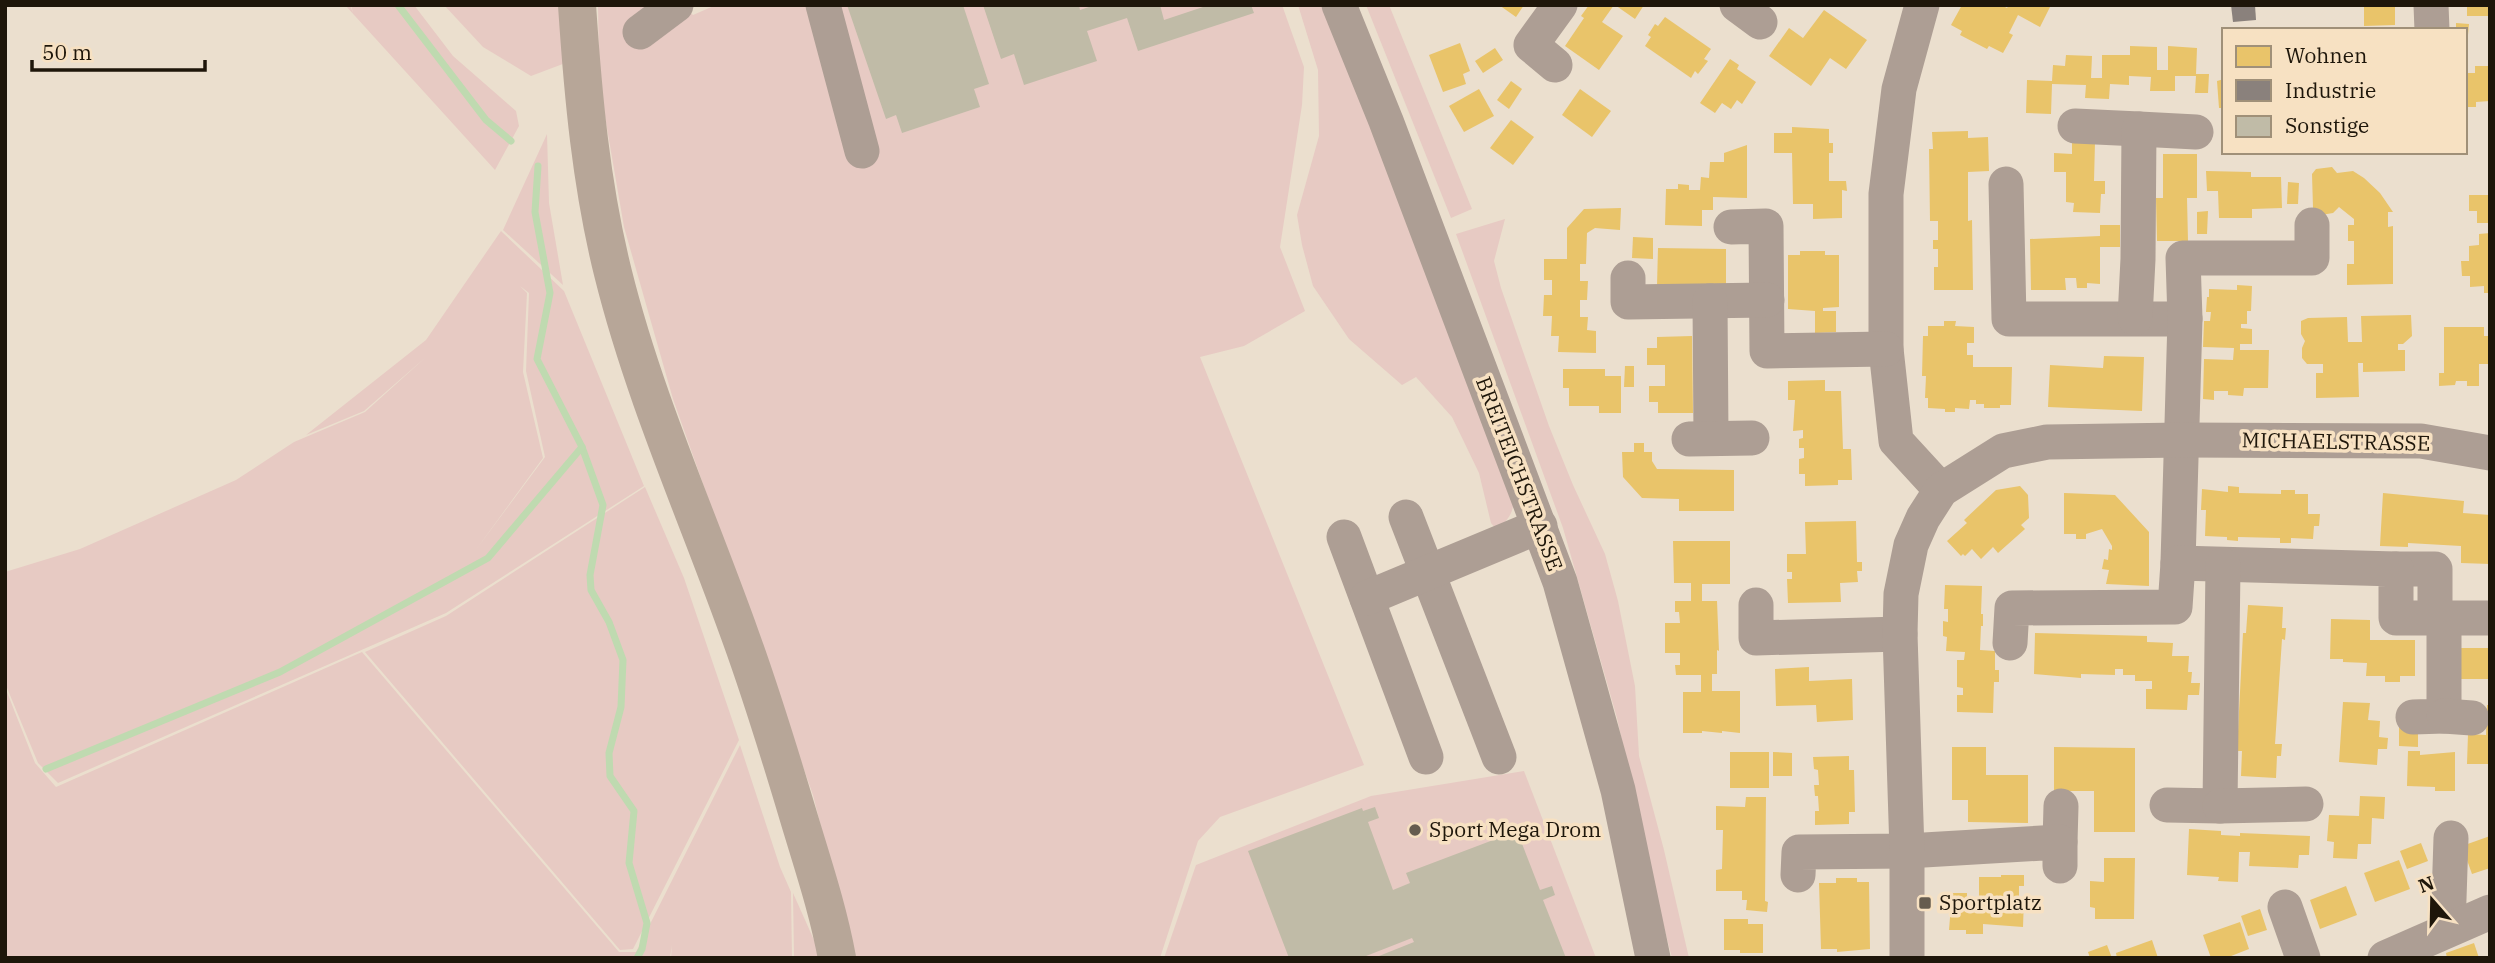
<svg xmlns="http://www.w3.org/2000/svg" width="2495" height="963" viewBox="0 0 2495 963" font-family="'IBM Plex Serif',serif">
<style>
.green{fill:#e7cac3;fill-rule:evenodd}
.homes{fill:#e9c46a}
.industry{fill:#8a817c}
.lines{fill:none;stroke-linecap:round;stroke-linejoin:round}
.stream{stroke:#bfdab0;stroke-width:7}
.building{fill:#c0bba7}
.minor{stroke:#ad9e94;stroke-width:35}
.major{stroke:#b7a698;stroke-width:38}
.poi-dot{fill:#665c4f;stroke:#f7e1c2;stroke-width:2.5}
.labels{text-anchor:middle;stroke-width:7;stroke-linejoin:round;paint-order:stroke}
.street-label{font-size:21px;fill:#1e160a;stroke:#f7e1c2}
.poi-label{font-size:21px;fill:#1e160a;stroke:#f7e1c2;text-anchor:start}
</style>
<rect width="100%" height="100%" fill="#ebdfce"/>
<g class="green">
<polygon points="345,5 350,5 353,13 351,5 414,5 453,56 516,111 519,126 495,170"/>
<polygon points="444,5 567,5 568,62 531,76 483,47"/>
<polygon points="598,5 681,5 693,15 716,5 1282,5 1304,67 1302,105 1280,247 1305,311 1244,346 1200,357 1364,765 1220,817 1198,841 1160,958 854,958 813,795 673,399 624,227 604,111 599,65"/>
<path d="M1298,5h31l185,486c0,20 -2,25 -17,39l-6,-7 -12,-50 -27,-56 -36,-40 -14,8 -53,-46 -36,-53 -11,-41 -5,-30 22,-79 -1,-66z"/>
<polygon points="1366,5 1389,5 1472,209 1451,218"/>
<polygon points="547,134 549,203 563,285 503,230"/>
<polygon points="1505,219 1494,261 1501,288 1549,426 1573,485 1605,554 1618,601 1635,686 1639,756 1664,850 1689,958 1672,958 1654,889 1617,718 1563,528 1456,234"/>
<path d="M501,231l63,60 80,195 -198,127 -388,170 -20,-20 -33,-80v-111l75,-23 156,-69 58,-38 71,-30 61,-55 -62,54 -58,24 120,-95zM520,286l9,7 -3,78 19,86 -70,94 68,-93 -20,-86 4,-79z"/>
<polygon points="645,487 684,578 739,740 633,949 620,950 365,652 446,616"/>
<polygon points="362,652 619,952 636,952 740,745 780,867 791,892 792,958 671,958 672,945 670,958 5,958 5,687 35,763 56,787"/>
<polygon points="1524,771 1596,958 1164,958 1196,865 1371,796"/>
<polygon points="793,893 822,958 794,958"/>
</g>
<g class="homes">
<polygon points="1499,5 1524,5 1516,17"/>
<polygon points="1589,5 1614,5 1602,22 1623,36 1599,70 1565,46 1584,18 1581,16"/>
<polygon points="1615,5 1644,5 1635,19"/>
<polygon points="1962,5 2003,6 2007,8 2009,5 2051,5 2040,27 2018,15 2009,33 2013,35 2003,53 1989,46 1987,49 1960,35 1962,31 1951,25"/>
<polygon points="2364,5 2395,5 2395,25 2364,26"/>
<rect x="2467" y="5" width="23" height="11"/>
<polygon points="1824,10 1867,40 1846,69 1830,58 1811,86 1769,56 1789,28 1803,38"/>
<polygon points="1665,17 1711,49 1704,59 1708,61 1698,74 1695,71 1691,78 1645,46 1651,37 1648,35 1655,24 1658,26"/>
<polygon points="2456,23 2469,24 2468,35 2465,35 2465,30 2456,30"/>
<polygon points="1460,43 1470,71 1463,74 1466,84 1443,92 1429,55"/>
<polygon points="2130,46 2157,47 2157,70 2168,70 2168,46 2197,48 2196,74 2209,74 2208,93 2195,93 2196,76 2175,76 2175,91 2150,91 2151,77 2129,76 2129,85 2110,84 2109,99 2085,98 2086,85 2052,84 2051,114 2026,113 2027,80 2052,81 2053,65 2065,66 2066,55 2092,56 2091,78 2102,78 2102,55 2130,55"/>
<polygon points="1495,48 1503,60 1483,73 1475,61"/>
<polygon points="1730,59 1739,65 1737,69 1756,82 1742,104 1737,100 1731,109 1722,103 1715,113 1700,103"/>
<polygon points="2475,66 2490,66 2490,101 2476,102 2476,107 2465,107 2465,73 2475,73"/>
<polygon points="2224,79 2224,108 2219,108 2217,81"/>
<polygon points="1511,81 1522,89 1509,109 1497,100"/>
<polygon points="1479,89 1494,116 1464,132 1449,106"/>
<polygon points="1580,89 1611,111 1592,137 1562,115"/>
<polygon points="1511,120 1534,137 1513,165 1490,148"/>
<polygon points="1792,127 1829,129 1829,143 1833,143 1833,153 1829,153 1829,181 1846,181 1847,191 1842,190 1842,218 1813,219 1813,204 1793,204 1792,153 1774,153 1774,133 1792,133"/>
<polygon points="1968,131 1968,138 1988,137 1989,171 1968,172 1968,221 1972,220 1973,290 1934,290 1934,267 1938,267 1938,249 1933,249 1933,240 1938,240 1938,221 1930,221 1929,149 1933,149 1932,132"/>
<polygon points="2072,142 2095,142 2094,181 2105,181 2105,194 2101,194 2100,213 2073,212 2074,203 2066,202 2066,172 2054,172 2054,153 2072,154"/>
<polygon points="1747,145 1747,198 1713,197 1713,210 1702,210 1702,226 1665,225 1666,189 1678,189 1678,184 1689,185 1689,190 1700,190 1701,177 1709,178 1710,162 1724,162 1724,153"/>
<polygon points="2163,154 2197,154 2197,198 2187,198 2188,241 2157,241 2156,198 2163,198"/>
<polygon points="2332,167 2337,173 2353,171 2364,178 2380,193 2393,212 2388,212 2388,227 2393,226 2393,284 2347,285 2347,264 2354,264 2354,241 2348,241 2348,225 2354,225 2354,219 2339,207 2333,213 2321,215 2313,208 2312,174 2316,169"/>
<polygon points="2206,171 2251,172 2251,177 2281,177 2282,208 2252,209 2252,218 2219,218 2218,191 2207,191"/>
<polygon points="2288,182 2299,183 2298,204 2287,204"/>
<polygon points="2469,195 2490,195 2490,223 2477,223 2477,211 2469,211"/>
<polygon points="1621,208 1620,230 1595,228 1587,233 1586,264 1580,264 1580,281 1588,281 1587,300 1580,300 1580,317 1588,317 1587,330 1596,331 1596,353 1558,352 1559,336 1551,336 1552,316 1543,316 1544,295 1552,295 1552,280 1544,280 1544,259 1567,259 1567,228 1584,209"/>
<polygon points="2208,211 2207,234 2197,234 2197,212"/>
<polygon points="2100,225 2120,225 2120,247 2100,247 2100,284 2087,283 2087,288 2077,288 2076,278 2065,278 2066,290 2031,290 2030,239 2100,236"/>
<polygon points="2490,233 2490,293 2484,293 2484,286 2470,287 2470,276 2462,276 2461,261 2469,261 2469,246 2479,245 2479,234"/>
<polygon points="1633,237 1653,238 1653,259 1632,258"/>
<polygon points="1658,248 1726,249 1726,287 1657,286"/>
<polygon points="1800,251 1825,251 1825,255 1839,255 1839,307 1823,308 1823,311 1836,311 1836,332 1815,333 1815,311 1788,309 1788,255 1800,255"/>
<polygon points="2237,285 2252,286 2251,311 2247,311 2247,324 2241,324 2241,328 2252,329 2252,344 2240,344 2240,350 2269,350 2268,388 2244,388 2243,396 2228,395 2228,391 2214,391 2214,400 2203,399 2204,359 2233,360 2234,348 2203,347 2204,321 2210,321 2211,312 2206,312 2207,297 2209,297 2209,289 2237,290"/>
<polygon points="2411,315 2412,336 2403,344 2398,344 2398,350 2405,350 2405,371 2363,372 2363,363 2358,363 2359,397 2316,398 2316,373 2323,373 2323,364 2307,364 2302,358 2302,348 2305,341 2301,334 2301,321 2308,318 2347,317 2348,342 2362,342 2361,316"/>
<polygon points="1944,321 1956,321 1955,326 1974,327 1974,343 1967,343 1967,355 1973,355 1973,367 2012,367 2011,405 2000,405 2000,408 1984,408 1984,404 1976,404 1976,400 1970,400 1969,409 1955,408 1955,412 1945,412 1945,409 1928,408 1928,398 1925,398 1926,376 1922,376 1923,336 1928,336 1928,326 1944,326"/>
<polygon points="2444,327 2484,327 2484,336 2490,336 2490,364 2479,364 2479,386 2467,386 2467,381 2456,381 2455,385 2439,386 2439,373 2444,373"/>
<polygon points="1692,336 1693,413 1658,413 1658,402 1649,402 1649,386 1665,386 1665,365 1647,365 1647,348 1657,348 1657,337"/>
<polygon points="2104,356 2144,357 2142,411 2048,407 2050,365 2103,368"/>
<polygon points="1625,366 1634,366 1634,387 1624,387"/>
<polygon points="1563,369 1605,369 1605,376 1621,376 1621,413 1599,413 1599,406 1569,406 1569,388 1563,388"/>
<polygon points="1825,380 1825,391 1841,391 1843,449 1851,449 1852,480 1838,480 1838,485 1805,486 1805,474 1799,474 1799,459 1804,458 1804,448 1799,448 1799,439 1803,438 1803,430 1793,431 1795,400 1788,400 1788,381"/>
<polygon points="1634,443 1644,443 1644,452 1652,452 1652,461 1657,469 1734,470 1734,511 1679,511 1679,499 1642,498 1623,477 1622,452 1634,452"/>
<polygon points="2020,486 2028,495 2029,518 2021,525 2025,529 1998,553 1993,547 1981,559 1972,549 1965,556 1963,554 1961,556 1947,541 1967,523 1964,520 1996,490"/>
<polygon points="2228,486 2239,487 2239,493 2281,494 2281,490 2295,490 2295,494 2308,494 2308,514 2320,514 2319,526 2314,526 2313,539 2291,538 2291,543 2280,543 2280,538 2238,537 2238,541 2227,540 2227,537 2205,536 2206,510 2201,510 2202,489 2228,492"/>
<polygon points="2064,493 2115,495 2149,532 2149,586 2106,584 2109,570 2102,569 2104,559 2108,560 2109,549 2112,550 2112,546 2102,529 2086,534 2086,539 2076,539 2076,534 2064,534"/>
<polygon points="2383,493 2464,501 2463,513 2490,515 2490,564 2461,563 2461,546 2408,543 2408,547 2380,546"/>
<polygon points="1856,521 1857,562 1862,562 1862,571 1857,571 1858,582 1840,583 1841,602 1788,603 1787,579 1792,579 1792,572 1787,572 1787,554 1806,554 1805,522"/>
<polygon points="1673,541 1730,541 1730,584 1702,584 1702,601 1717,601 1719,651 1717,650 1717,674 1712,674 1712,691 1740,691 1740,733 1722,731 1722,733 1702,731 1702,733 1683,733 1683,692 1701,692 1701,675 1676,675 1675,665 1680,665 1680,653 1665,653 1665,623 1680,623 1679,612 1675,612 1675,601 1691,601 1691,583 1674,583"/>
<polygon points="1945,585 1982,586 1981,614 1983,614 1983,626 1981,626 1980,650 1995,651 1995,670 1999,670 1999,682 1994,682 1993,713 1957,712 1957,695 1963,695 1963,688 1957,687 1957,660 1964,660 1965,652 1946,651 1947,637 1943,636 1943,621 1948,622 1948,609 1944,609"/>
<polygon points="2248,605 2283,607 2282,628 2286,628 2285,640 2282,639 2275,744 2282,744 2281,756 2277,756 2276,778 2241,776 2242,751 2237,751 2243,633 2246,633"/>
<polygon points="2331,619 2370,620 2370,640 2415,640 2415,676 2400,676 2400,682 2385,682 2385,676 2366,676 2367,663 2343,662 2343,659 2330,659"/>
<polygon points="2035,633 2147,636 2147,642 2173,643 2172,656 2189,656 2188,672 2192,672 2191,683 2200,683 2199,695 2188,695 2187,710 2146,709 2146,689 2152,689 2152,681 2135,681 2135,675 2123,675 2123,669 2115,669 2115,675 2081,674 2081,678 2034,674"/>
<rect x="2458" y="648" width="32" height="31"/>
<polygon points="1809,667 1809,681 1852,679 1853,720 1817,722 1816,705 1776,706 1775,669"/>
<polygon points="2343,702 2370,703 2368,720 2380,721 2379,737 2388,738 2387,749 2378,749 2377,765 2339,762"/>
<polygon points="2487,705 2490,705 2490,764 2467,764 2468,734 2486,735"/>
<polygon points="2399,727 2418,727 2418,747 2399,746"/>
<polygon points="1952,747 1986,747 1986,775 2028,775 2028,823 1968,822 1968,800 1952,800"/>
<polygon points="2054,747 2135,748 2135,832 2094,832 2094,791 2054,791"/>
<polygon points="2408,751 2420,751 2420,755 2455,752 2455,791 2435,791 2435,787 2407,786"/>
<rect x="1730" y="752" width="39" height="36"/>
<polygon points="1773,752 1792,753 1792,776 1773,776"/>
<polygon points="1849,756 1849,770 1854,770 1855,812 1849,812 1849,824 1815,825 1815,811 1819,811 1818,796 1815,796 1814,785 1819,785 1818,770 1814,769 1813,757"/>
<polygon points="2360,796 2385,797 2384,819 2372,818 2371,844 2358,844 2357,859 2333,858 2334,842 2327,841 2329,815 2359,816"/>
<polygon points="1746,797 1766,797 1765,901 1768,902 1767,912 1746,910 1747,900 1742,900 1742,891 1716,891 1716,870 1722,869 1723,830 1716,830 1716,806 1745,807"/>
<polygon points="2189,829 2221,831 2221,835 2240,836 2240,833 2310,836 2309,855 2299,855 2298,868 2274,867 2249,866 2250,852 2239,852 2238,882 2218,881 2219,877 2187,875"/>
<polygon points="2490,836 2490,868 2472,874 2462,846"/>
<polygon points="2421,843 2428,861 2407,869 2400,851"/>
<polygon points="2104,858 2135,858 2134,919 2095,919 2095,908 2090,907 2090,881 2104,882"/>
<polygon points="2399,860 2410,889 2375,902 2364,873"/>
<polygon points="2001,875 2024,875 2024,886 2019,886 2019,898 2024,898 2023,927 1983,924 1983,934 1966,934 1966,930 1949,930 1952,893 1967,893 1967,897 1979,898 1979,877 2001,877"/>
<polygon points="1836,878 1857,878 1857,882 1869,882 1870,949 1837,952 1837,949 1821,949 1819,883 1836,883"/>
<polygon points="2346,886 2357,915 2320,929 2310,900"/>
<polygon points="2260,909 2267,930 2248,936 2241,916"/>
<polygon points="1724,919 1748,919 1748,924 1763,924 1763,953 1740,953 1740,950 1724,950"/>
<polygon points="2240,922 2249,949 2226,958 2211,958 2203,935"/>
<polygon points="2152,940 2158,958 2117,958 2116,953"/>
<polygon points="2474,943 2479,958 2447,958 2446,953"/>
<polygon points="2107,945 2112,958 2090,958 2088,952"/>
</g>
<polygon class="industry" points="2231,5 2255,5 2256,20 2233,22"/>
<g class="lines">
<g class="stream">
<polyline points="398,5 486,120 511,141"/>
<polyline points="538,166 535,212 550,293 537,359 582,447 603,505 590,575 591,590 609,622 623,660 621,707 609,753 610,776 634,811 629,863 647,923 642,949 637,958"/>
<polyline points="46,769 280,672 488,558 582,447"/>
</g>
</g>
<g class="building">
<polygon points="847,5 963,5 989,84 974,89 980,107 902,133 896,115 886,119"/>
<polygon points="983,5 1079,5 1080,10 1095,5 1160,5 1164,20 1209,5 1251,5 1254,13 1138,51 1127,18 1087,31 1097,61 1024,85 1014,54 1001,59"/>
<polygon points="1375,807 1379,818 1368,822 1393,890 1410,883 1406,873 1517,831 1540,890 1552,886 1555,895 1543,900 1566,958 1374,958 1414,942 1412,938 1361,958 1289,958 1248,851 1362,808 1363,811"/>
</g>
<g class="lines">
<g class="minor">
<polyline points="823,5 862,151"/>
<polyline points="1339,5 1386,121 1560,582 1618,790 1653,958"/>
<polyline points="1737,5 1760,22"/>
<polyline points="1922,5 1899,89 1886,194 1886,349 1896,441 1941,490"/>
<polyline points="2431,5 2432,30"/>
<polyline points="640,32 676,5"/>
<polyline points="1555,65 1531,45 1560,5"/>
<polyline points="2075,126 2139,129"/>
<polyline points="2006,184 2009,319 2185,319"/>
<polyline points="1731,227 1766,226 1767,351 1886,349"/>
<polyline points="1628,278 1628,302 1767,300"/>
<polyline points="1710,301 1711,438"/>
<polyline points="2135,318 2138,259 2139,129 2196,132"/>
<polyline points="1689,439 1752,438"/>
<polyline points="1406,517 1499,757"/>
<polyline points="1344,537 1426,757"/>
<polyline points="2178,563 2185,319 2183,258 2312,258 2312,225"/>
<polyline points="2396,569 2435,569 2435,617 2444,627 2444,716 2413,717"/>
<polyline points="1367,598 1540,526"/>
<polyline points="1756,605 1756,638 1900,634"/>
<polyline points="2010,643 2012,608 2175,607 2178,563 2396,569 2396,618 2490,618"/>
<polyline points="2444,716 2472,718"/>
<polyline points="2167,805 2220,806 2223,565"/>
<polyline points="2220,806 2306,804"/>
<polyline points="2060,842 2061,806"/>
<polyline points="1798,875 1799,852 1907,851 2060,842 2060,866"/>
<polyline points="2285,907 2303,958"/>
<polyline points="2448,929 2451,838"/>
<polyline points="1907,958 1907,851 1900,634 1901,594 1911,545 1923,518 1941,490 2003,451 2047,442 2182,440 2421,441 2490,453"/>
<polyline points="2385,958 2490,912"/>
</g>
<path class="major" d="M577,5c6,90 14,180 36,268 31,125 85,244 128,365 21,58 39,117 57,177 14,47 30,94 39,143"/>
</g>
<g class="poi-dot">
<circle cx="1415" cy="830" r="7"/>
<rect x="1918" y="896" width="14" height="14" rx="3.5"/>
</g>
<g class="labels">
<g class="street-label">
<text transform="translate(2336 442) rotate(1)" y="7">MICHAELSTRASSE</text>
<text transform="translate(1519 474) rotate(69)" y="7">BREITEICHSTRASSE</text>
</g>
<g class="poi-label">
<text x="1429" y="837">Sport Mega Drom</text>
<text x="1939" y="910">Sportplatz</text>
</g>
</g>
<rect width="2495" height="963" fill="none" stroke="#1e160a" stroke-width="14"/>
<rect x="2222" y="28" width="245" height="126" fill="#f7e1c2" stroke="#a09078" stroke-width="2"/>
<rect x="2236" y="46" width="35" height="21" fill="#e9c46a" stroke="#a09078" stroke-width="2"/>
<text x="2285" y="63" font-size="21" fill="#1e160a">Wohnen</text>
<rect x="2236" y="80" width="35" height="21" fill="#8a817c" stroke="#a09078" stroke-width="2"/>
<text x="2285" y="98" font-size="21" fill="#1e160a">Industrie</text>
<rect x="2236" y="116" width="35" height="21" fill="#c0bba7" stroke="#a09078" stroke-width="2"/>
<text x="2285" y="133" font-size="21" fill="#1e160a">Sonstige</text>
<g transform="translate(2432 900) rotate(340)" stroke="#f7e1c2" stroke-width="5" paint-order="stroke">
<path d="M0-5L12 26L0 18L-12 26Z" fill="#1e160a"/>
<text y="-10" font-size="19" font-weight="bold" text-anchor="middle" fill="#1e160a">N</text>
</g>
<path d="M32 60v10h173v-10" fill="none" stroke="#1e160a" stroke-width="3.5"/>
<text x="42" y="60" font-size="21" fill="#1e160a" stroke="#f7e1c2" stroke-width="5" paint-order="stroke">50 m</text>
</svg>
